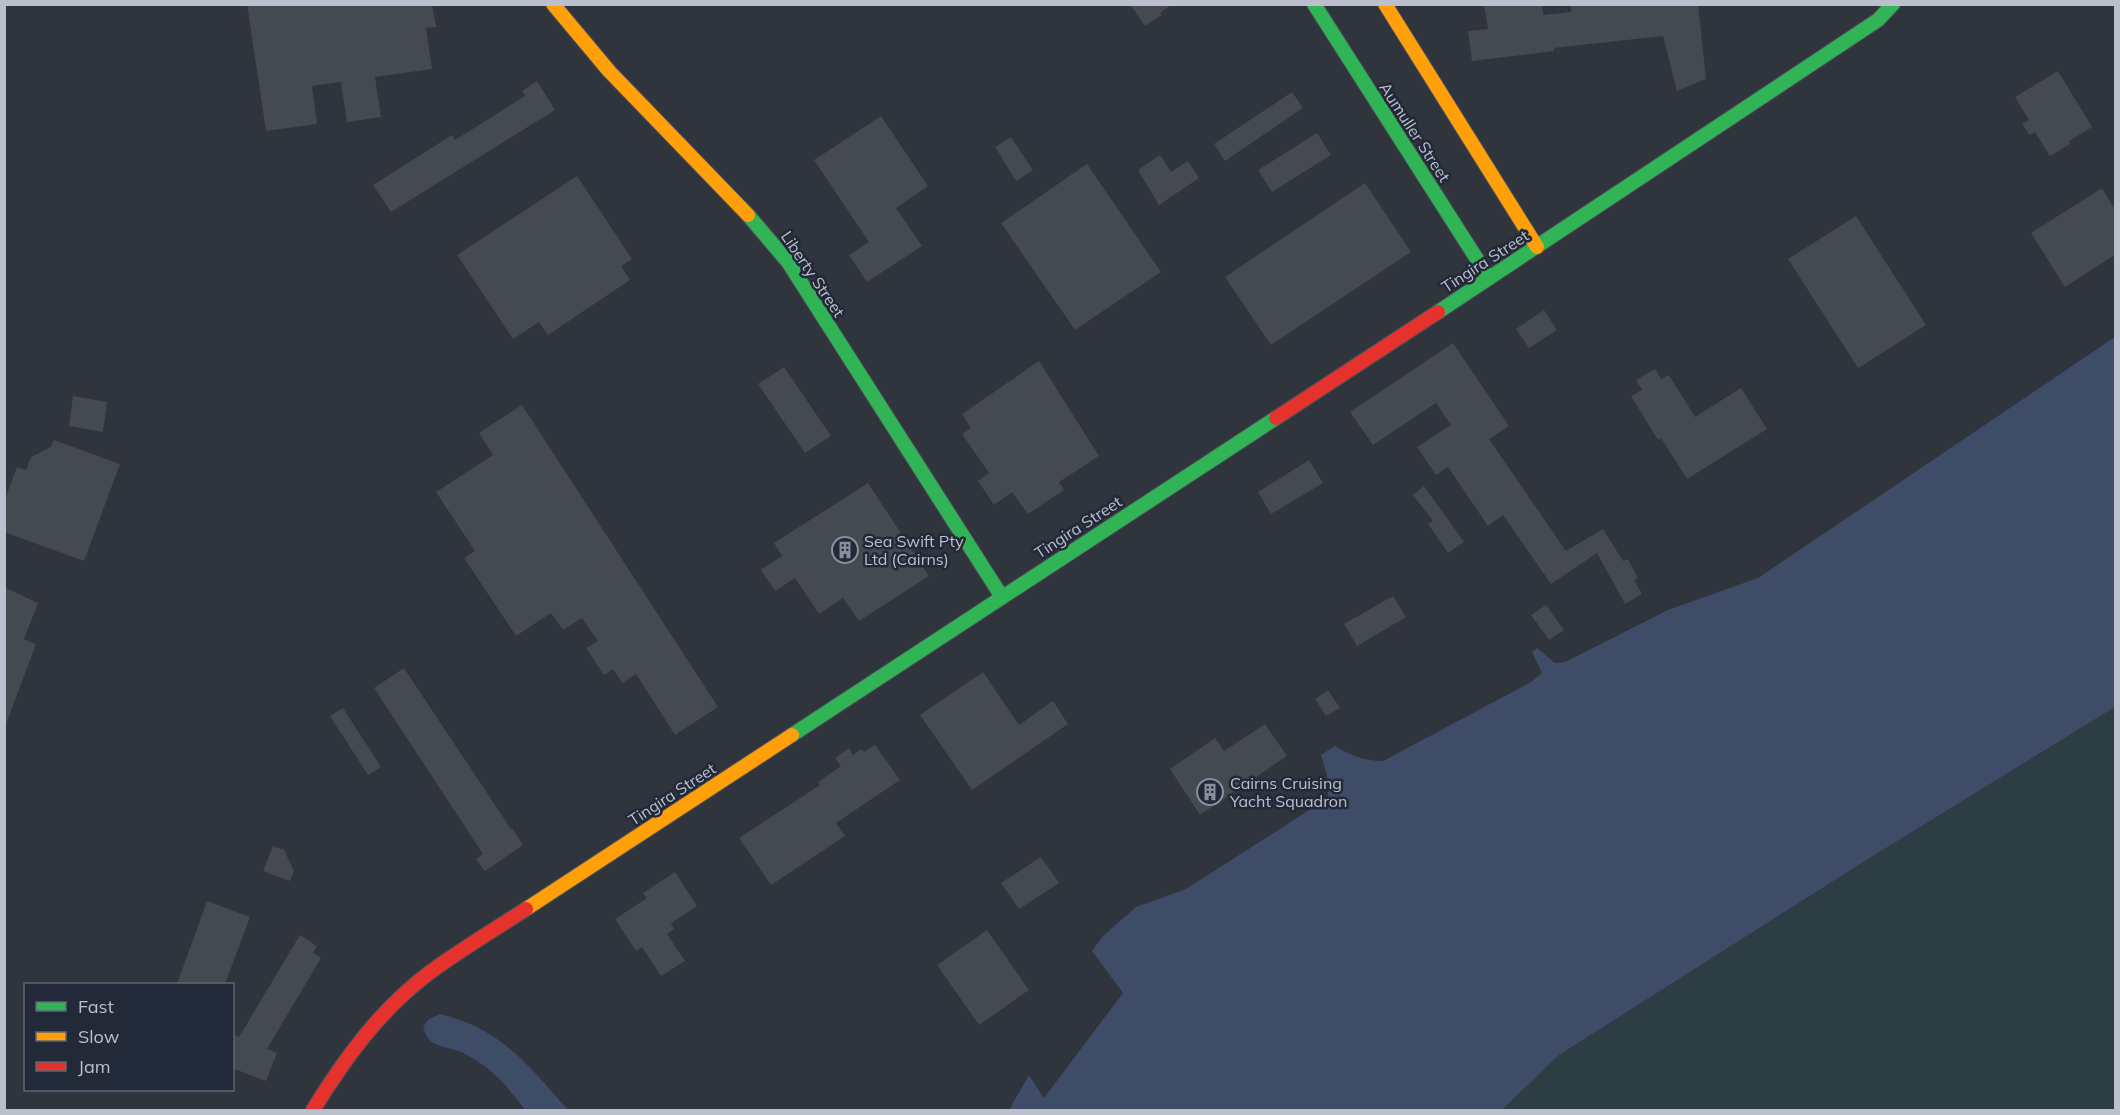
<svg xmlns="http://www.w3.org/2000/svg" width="2120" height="1115" viewBox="0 0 2120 1115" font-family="Mulish,sans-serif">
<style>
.green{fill:#2c3e43}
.water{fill:#3e4c67}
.building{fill:#454950}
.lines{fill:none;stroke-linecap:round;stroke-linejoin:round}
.fast-casing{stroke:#4b4f56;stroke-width:16}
.slow-casing{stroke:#4b4f56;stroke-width:16}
.jam-casing{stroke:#4b4f56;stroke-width:16}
.fast{stroke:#30b455;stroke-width:14}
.slow{stroke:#ff9f0a;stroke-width:14}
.jam{stroke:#e5322d;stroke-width:14}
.labels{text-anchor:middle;stroke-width:5;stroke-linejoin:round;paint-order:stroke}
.street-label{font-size:16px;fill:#bbc0cc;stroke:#222938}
.poi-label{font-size:16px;fill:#bbc0cc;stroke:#222938;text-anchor:start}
</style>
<rect width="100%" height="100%" fill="#2f343d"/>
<polygon class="green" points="2115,707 2115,1110 1502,1110 1559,1055 1868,859"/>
<g class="water">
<path d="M2115,337v370l-247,152 -309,196 -57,55h-493l20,-35 15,23 79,-105 -31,-42 11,-15 33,-29 50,-18 142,-91 -1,-23 -6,-20 14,-9c16,9 29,15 48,15l148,-79 11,-9 -10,-21 5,-4 18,15 10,-1 103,-52 90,-32z"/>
<path d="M440,1014c62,15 88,51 128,96h-43c-11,-15 -23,-30 -38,-42 -8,-6 -19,-13 -28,-17 -18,-6 -31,-3 -36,-25l6,-7z"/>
</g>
<g class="building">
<polygon points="247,4 432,4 436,27 426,28 432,69 375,77 381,117 347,122 341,82 312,86 317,124 266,131"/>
<polygon points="1130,4 1172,4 1160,13 1162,15 1145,26"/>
<polygon points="1484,4 1542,4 1543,15 1571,12 1571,4 1698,4 1706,79 1677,91 1663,36 1554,48 1554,51 1472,61 1468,31 1488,29"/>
<polygon points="2058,71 2092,127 2069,141 2070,144 2050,156 2035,132 2030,135 2022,124 2029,120 2015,97"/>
<polygon points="537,81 555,110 391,212 373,185 452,135 455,140 525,96 522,91"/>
<polygon points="1292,92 1303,108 1225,161 1214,144"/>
<polygon points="881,116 928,186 896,208 922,246 867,282 849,255 869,242 814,160"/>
<polygon points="1317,133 1331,155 1272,192 1258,170"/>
<polygon points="1011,137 1033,170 1016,181 995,147"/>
<polygon points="1160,155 1171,172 1188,161 1199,178 1159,205 1138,170"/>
<polygon points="1087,164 1161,272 1075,330 1001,223"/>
<polygon points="577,176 632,259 621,266 630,280 548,335 539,322 513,339 457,255"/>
<polygon points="1365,183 1411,252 1271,345 1225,277"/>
<polygon points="2102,188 2115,210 2115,255 2065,287 2031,233"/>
<polygon points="1856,216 1926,325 1858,368 1788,259"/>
<polygon points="1544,310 1557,330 1529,348 1516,329"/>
<polygon points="1453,343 1509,426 1489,439 1566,551 1603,529 1623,561 1628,559 1638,578 1634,580 1642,594 1625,604 1597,553 1551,584 1503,515 1488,526 1448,467 1436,475 1417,447 1451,425 1436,403 1373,445 1350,412"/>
<polygon points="1039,361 1099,456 1059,482 1064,490 1028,514 1012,492 994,505 978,481 989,473 962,434 971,428 962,414"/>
<polygon points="784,367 831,436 805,453 758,384"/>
<polygon points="1655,369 1661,379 1669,375 1695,417 1741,388 1767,429 1687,479 1661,438 1658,440 1631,396 1642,390 1636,380"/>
<polygon points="73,396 107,402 103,432 69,426"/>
<polygon points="522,405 718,707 675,735 636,674 622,683 613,669 604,675 586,648 598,641 582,618 563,630 551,613 516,636 464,558 475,551 436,492 493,455 479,433"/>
<polygon points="54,440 120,464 84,561 4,532 4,502 17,467 26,470 31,457 51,447"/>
<polygon points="1309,460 1323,483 1271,514 1258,492"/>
<polygon points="868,483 929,576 859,621 843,598 819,614 795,578 775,591 761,570 782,556 774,543"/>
<polygon points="1424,486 1464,542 1448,553 1428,524 1433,521 1413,495"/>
<polygon points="4,587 38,603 24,639 36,644 6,724"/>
<polygon points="1393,596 1406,617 1357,646 1344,624"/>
<polygon points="1546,605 1564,630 1549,640 1531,615"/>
<polygon points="404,668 511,829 512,828 523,845 485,871 476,859 483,854 374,688"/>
<polygon points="983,672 1019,725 1053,701 1068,724 972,790 920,715"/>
<polygon points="1328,690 1340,708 1326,716 1315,699"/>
<polygon points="343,708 381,767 368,775 330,716"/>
<polygon points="1265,724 1287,756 1200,815 1170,769 1215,738 1224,751"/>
<polygon points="875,745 900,780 836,823 845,836 771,885 739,838 820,785 818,782 841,766 835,758 849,748 853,755 861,749 864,752"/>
<polygon points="273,846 284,850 294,871 290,881 263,871"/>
<polygon points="1041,857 1059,883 1019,909 1001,883"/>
<polygon points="675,872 697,906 671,923 674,929 667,934 685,961 661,976 642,947 636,951 615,919 647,898 643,893"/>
<polygon points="207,901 250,917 225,984 177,984"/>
<polygon points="987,930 1029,990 979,1025 937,965"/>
<polygon points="300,935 317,946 313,953 321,958 267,1049 277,1053 266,1081 232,1068 232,1034 239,1037"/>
</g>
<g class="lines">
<defs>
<g id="fast">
<polyline points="1314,4 1489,278"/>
<polyline points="748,215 788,262 1002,597"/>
<polyline points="1438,312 1878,20 1893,4"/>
<polyline points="792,735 1276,418"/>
</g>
<g id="slow">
<polyline points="553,4 609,71 748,215"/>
<polyline points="1385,4 1537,247"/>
<polyline points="526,909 792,735"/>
</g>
<g id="jam">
<polyline points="1276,418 1438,312"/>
<path d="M313,1110c32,-52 67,-100 116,-137 31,-23 65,-43 97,-64"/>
</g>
</defs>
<use href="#fast" class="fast-casing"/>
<use href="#slow" class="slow-casing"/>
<use href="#jam" class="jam-casing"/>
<use href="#fast" class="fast"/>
<use href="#slow" class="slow"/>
<use href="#jam" class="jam"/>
</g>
<defs>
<symbol id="building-ring" viewBox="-11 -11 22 22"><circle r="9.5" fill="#222938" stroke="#8a8f9a" stroke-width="1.5"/><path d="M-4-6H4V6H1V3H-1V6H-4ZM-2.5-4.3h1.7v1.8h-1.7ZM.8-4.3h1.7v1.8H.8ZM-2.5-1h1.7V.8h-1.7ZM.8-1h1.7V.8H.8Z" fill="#8a8f9a"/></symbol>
</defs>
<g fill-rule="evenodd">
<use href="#building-ring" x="830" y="535" width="30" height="30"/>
<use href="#building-ring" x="1195" y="777" width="30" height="30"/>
</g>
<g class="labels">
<g class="street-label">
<text transform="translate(1415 132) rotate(57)" y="6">Aumuller Street</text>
<text transform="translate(1485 261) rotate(-33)" y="6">Tingira Street</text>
<text transform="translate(813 274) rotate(56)" y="6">Liberty Street</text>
<text transform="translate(1078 527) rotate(-33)" y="6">Tingira Street</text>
<text transform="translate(672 794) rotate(-33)" y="6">Tingira Street</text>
</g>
<g class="poi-label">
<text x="864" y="547">Sea Swift Pty<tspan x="864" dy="18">Ltd (Cairns)</tspan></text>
<text x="1230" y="789">Cairns Cruising<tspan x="1230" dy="18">Yacht Squadron</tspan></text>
</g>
</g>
<rect width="2120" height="1115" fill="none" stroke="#bbc0cc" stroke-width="12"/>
<rect x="24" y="983" width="210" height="108" fill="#222938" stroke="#5f6573" stroke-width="1.5"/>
<rect x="36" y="1002" width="30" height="9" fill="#30b455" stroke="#5f6573" stroke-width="1.5"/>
<text x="78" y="1013" font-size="18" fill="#bbc0cc">Fast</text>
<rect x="36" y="1032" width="30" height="9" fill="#ff9f0a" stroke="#5f6573" stroke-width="1.5"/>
<text x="78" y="1043" font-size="18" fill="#bbc0cc">Slow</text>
<rect x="36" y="1062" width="30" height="9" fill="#e5322d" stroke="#5f6573" stroke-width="1.5"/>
<text x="78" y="1073" font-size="18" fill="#bbc0cc">Jam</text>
</svg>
